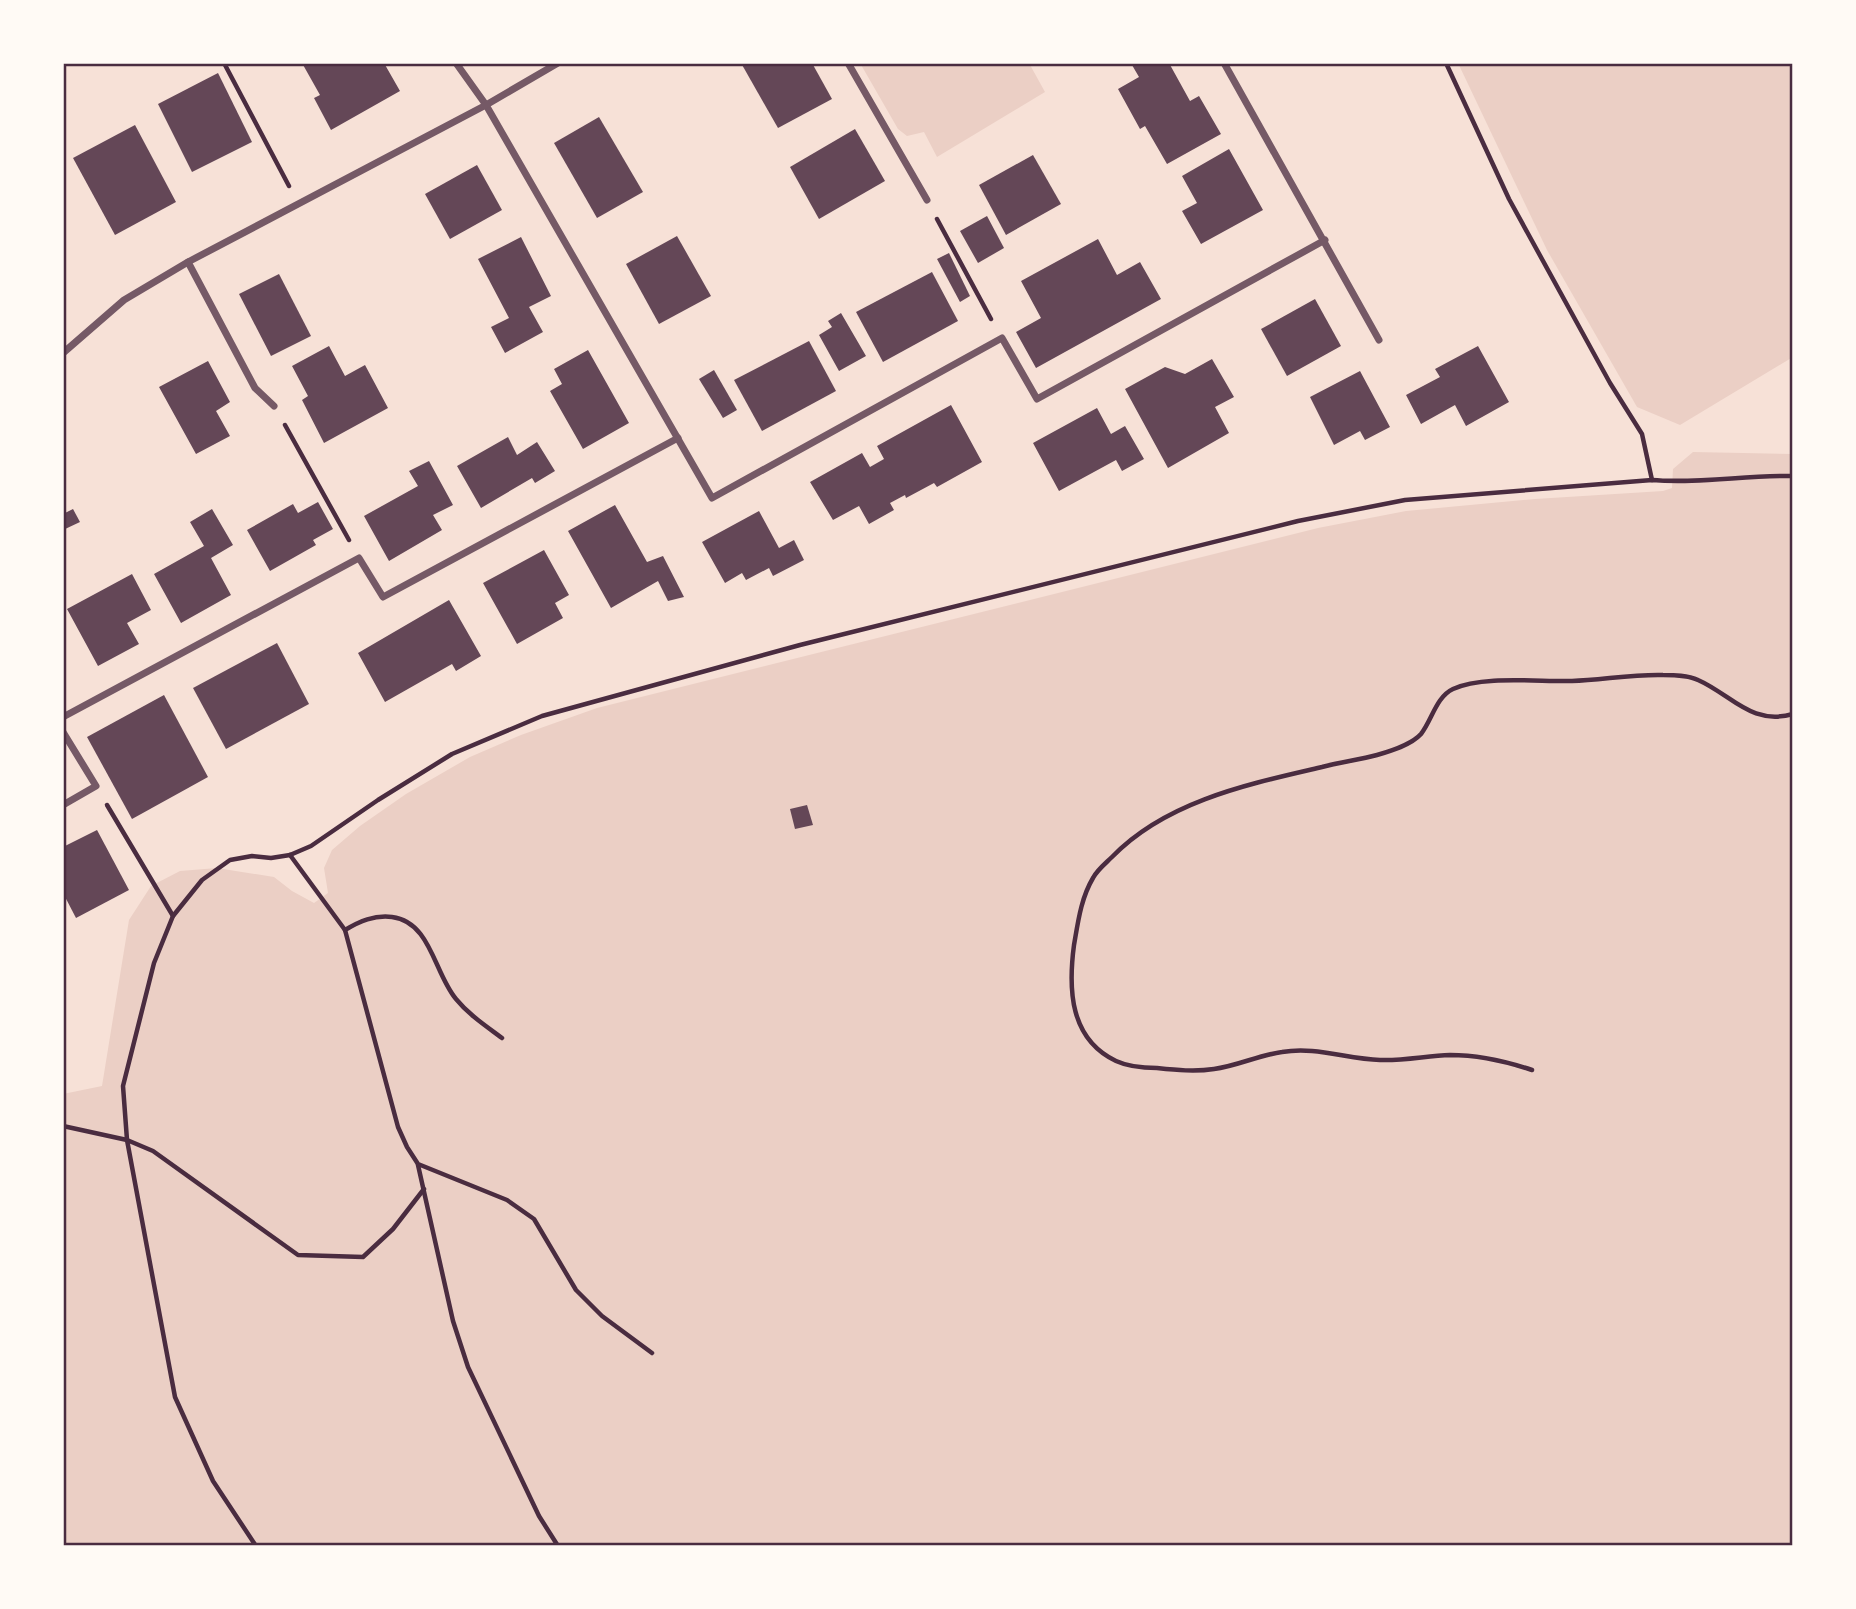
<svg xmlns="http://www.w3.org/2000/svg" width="1856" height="1609" viewBox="0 0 1856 1609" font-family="'Space Grotesk',sans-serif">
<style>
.green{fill:#ebcfc5}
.building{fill:#644757}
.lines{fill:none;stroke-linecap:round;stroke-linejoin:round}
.path{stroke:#4a2c40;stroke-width:4.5}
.minor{stroke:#755966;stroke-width:7}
.neatline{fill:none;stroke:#4a2c40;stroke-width:2.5}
</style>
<rect width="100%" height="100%" fill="#f7e1d7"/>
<g class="green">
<polygon points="860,63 1029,63 1045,92 937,157 924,132 907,136 898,129"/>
<polygon points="1458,63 1793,63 1793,357 1680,425 1637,407 1547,250"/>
<polygon points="1693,452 1793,454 1793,1546 63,1546 63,1094 102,1086 129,920 151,886 180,871 217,868 274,877 292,891 314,903 328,893 324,868 332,850 360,826 406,794 470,757 521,735 597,708 1318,528 1406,511 1535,499 1663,491 1672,488 1673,469"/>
</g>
<g class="building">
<polygon points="302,63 384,63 400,91 331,130 314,98 320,95"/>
<polygon points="741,63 812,63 832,99 778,128"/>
<polygon points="1137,63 1169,63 1190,101 1199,96 1221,134 1167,164 1145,126 1140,129 1118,89 1139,77 1132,65"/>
<polygon points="218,73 252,142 192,172 158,104"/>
<polygon points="599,117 643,192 597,218 554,143"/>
<polygon points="135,125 176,202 115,235 73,158"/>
<polygon points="855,129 885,181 819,219 790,167"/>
<polygon points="1229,149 1263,210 1201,244 1182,211 1197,203 1182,176"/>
<polygon points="1033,155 1061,204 1006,235 979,185"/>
<polygon points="477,165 502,210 450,239 425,194"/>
<polygon points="987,216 1004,248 978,263 960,231"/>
<polygon points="677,236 711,296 659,324 626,264"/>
<polygon points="521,237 551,296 529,307 543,332 505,353 491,327 509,318 478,259"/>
<polygon points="1098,239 1117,275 1140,262 1161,299 1036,368 1016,332 1041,318 1021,281"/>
<polygon points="949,253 970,296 960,302 937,259"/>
<polygon points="932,272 958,321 883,362 856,312"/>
<polygon points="279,274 311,336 271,356 239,294"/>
<polygon points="1315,299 1341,346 1287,376 1261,329"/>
<polygon points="841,313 866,356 839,371 819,335 832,327 828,321"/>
<polygon points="809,341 836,391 762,431 734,380"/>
<polygon points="329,346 345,376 365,365 388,408 324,443 302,400 308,396 292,366"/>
<polygon points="1478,346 1509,402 1466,426 1455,405 1421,424 1406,395 1440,377 1435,369"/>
<polygon points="588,350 629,423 583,449 550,391 562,384 554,369"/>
<polygon points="1212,359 1234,397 1215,407 1229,433 1168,468 1125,389 1165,367 1185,374"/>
<polygon points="208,361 230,402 216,411 230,436 196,454 159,387"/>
<polygon points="714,370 737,410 723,418 699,379"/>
<polygon points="1360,371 1390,427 1365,440 1360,431 1334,445 1310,397"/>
<polygon points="951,405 982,462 937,487 934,483 906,498 905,495 890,503 894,510 869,524 859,506 833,520 810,482 862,453 870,467 884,459 877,446"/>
<polygon points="1097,408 1111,434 1125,426 1144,459 1122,471 1116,460 1059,491 1033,443"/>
<polygon points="508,437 517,455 537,442 555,471 535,483 532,478 481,508 457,466"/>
<polygon points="429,461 453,505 433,515 442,530 389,561 364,516 418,486 409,471"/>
<polygon points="318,502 333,529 313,540 316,545 270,571 247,530 293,504 298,513"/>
<polygon points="615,505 647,562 663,556 684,597 668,601 658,581 611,608 568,531"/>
<polygon points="73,509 80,522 63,530 63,514"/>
<polygon points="212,509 233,545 211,558 231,595 181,623 154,574 204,546 190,522"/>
<polygon points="759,511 779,548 794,540 804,560 773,576 769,568 746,580 742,573 725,583 702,542"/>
<polygon points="544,550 569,595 555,603 563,618 517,644 483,583"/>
<polygon points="132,574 151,610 127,623 139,644 98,666 67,609"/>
<polygon points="449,600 481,656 456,671 452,664 385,702 358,653"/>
<polygon points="277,643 309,704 226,749 193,688"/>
<polygon points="164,695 208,777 132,819 87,737"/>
<polygon points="807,805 813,825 795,829 790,809"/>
<polygon points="97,830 129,890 76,918 63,893 63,847"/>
</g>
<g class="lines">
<g class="path">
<polyline points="224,63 289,186"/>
<polyline points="1446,63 1509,199 1610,383 1642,434 1652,480"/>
<polyline points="937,219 991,319"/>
<polyline points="285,425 349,540"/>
<polyline points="107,805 173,916"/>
<polyline points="290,855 345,930 398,1127 407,1147 418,1164 507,1200 534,1219 576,1290 602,1316 652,1353"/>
<path d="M345,930c15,-9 29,-15 47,-13 39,5 42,56 64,82 13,16 30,27 46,39"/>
<path d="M1532,1070c-27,-9 -53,-15 -82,-15 -24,1 -47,6 -70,5 -33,-1 -65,-14 -98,-8 -23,3 -45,14 -68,17 -19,3 -38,1 -57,-1 -13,0 -28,-1 -41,-7 -46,-22 -48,-71 -42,-116 4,-23 7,-47 19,-67 4,-8 13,-15 19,-21 54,-56 137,-73 210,-90 18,-5 37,-7 55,-12 14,-4 34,-10 44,-21 11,-14 15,-37 32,-45 29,-14 87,-7 119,-8 30,-1 61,-7 91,-6 11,0 25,0 35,5 34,15 53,46 95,34"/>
<polyline points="63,1126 127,1140 153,1151 298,1255 363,1257 393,1229 424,1189"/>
<polyline points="418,1165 453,1321 468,1367 539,1516 558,1546"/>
<path d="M256,1546l-43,-65 -38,-84 -48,-257 -4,-54 31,-123 19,-47 29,-36 28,-20 22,-4 19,2 19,-3 21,-9 67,-46 74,-46 90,-38 258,-71 498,-124 107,-21 247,-20c47,4 94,-5 141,-4"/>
</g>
<g class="minor">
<polyline points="456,63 486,105 712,498 1002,338 1037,399 1325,240"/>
<polyline points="848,63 927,200"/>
<polyline points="1224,63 1379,340"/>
<polyline points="188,262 255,388 274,406"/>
<polyline points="63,353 124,300 188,262 486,105 558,63"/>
<polyline points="63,717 359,558 383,597 678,438"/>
<polyline points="63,732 96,786 63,805"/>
</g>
</g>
<rect width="1856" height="1609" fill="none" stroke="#fffaf5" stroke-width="130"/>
<rect x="65" y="65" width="1726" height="1479" class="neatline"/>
</svg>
